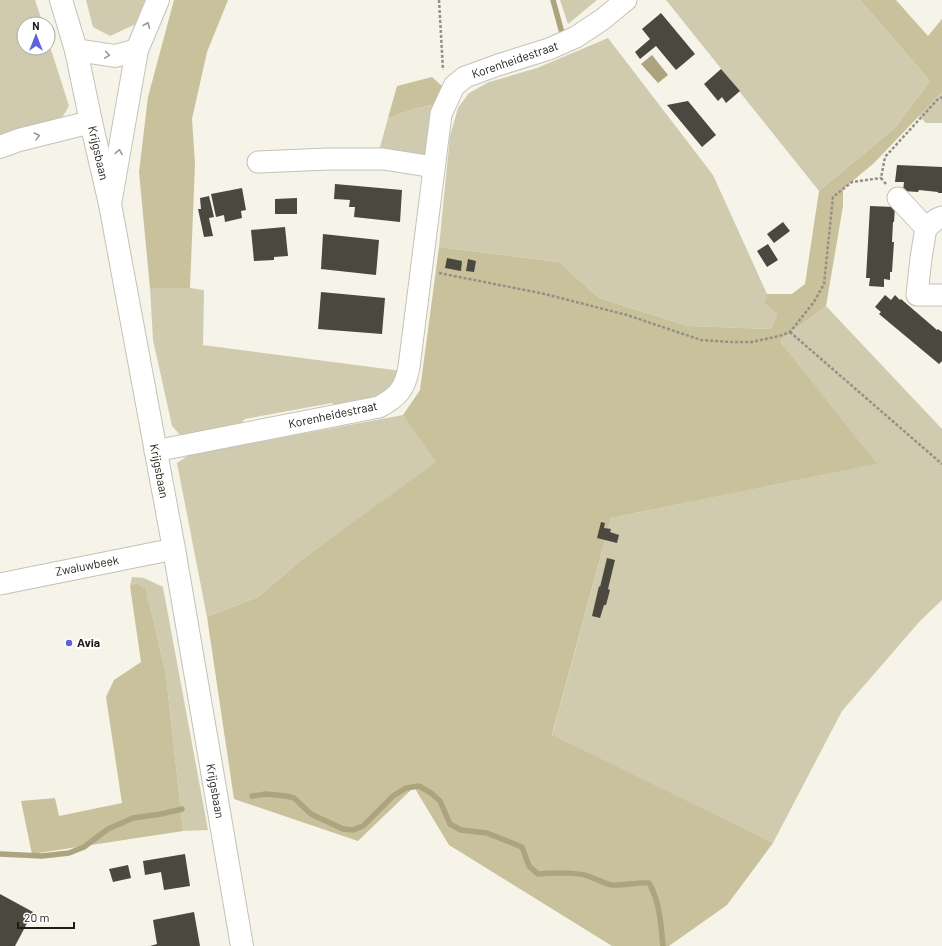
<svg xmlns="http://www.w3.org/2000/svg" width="942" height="946" viewBox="0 0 942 946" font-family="Barlow,sans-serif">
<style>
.green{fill:#d0cbaf}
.forest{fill:#c9c19b}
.water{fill:#aca47f}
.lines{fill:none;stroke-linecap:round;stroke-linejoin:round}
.stream{stroke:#aca47f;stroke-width:5.5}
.building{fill:#4a483f}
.minor-casing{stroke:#c4c2b7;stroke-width:23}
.secondary-casing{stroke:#c4c2b7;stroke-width:24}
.primary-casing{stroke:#c4c2b7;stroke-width:24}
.motorway-casing{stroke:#c4c2b7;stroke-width:24}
.path{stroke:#929088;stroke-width:2.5;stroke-dasharray:3 2;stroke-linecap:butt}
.minor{stroke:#fff;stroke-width:21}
.secondary{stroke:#fff;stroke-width:22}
.primary{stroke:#fff;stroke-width:22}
.motorway{stroke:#fff;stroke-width:22}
.oneway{stroke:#9a9998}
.poi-dot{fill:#5e62da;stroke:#fff;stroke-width:1.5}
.labels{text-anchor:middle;stroke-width:4;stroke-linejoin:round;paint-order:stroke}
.street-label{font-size:12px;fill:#1e1d19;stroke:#fff}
.poi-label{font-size:12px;font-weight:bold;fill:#1e1d19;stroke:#fff;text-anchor:start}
</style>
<rect width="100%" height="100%" fill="#f6f3e8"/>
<g class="green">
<polygon points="0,0 35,0 43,24 24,24 24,48 48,48 48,40 69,106 60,121 0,140"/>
<polygon points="86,0 145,0 136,24 110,36 93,27"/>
<polygon points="560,0 597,0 568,24"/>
<polygon points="666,0 860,0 930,81 895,128 819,191"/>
<polygon points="608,38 713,175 767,294 766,303 777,314 771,329 688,326 599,298 559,262 439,247 450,136 458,108 469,93 489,82 537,68"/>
<polygon points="942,92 942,123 926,123 919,116"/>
<polygon points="437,104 426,156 379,151 388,118 414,109"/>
<polygon points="150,288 190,288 204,290 203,345 402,371 392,392 340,409 332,403 245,419 236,429 183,438 172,426 153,340"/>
<polygon points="826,306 942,429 942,600 920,621 842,711 773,843 552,736 611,518 876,464 780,341"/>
<polygon points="403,415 437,462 305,557 258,597 207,617 177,463 189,455"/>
<polygon points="132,577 144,578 163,587 208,830 183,831 166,675 146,589 137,583 130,586"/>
</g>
<g class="forest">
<polygon points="174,0 228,0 207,52 192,119 195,164 190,288 150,288 139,172 148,97"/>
<polygon points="860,0 896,0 928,36 942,19 942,92 874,163 843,189 843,206 826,306 780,341 877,464 611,518 552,735 773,843 727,905 669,946 612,946 449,845 414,787 358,841 234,799 207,617 258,597 305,557 436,462 403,415 420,390 439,247 559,262 599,298 688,326 771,329 777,314 765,303 767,294 792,294 805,284 819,191 895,128 930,81"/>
<polygon points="432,77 443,87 437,104 414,109 388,118 397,86"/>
<polygon points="137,583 146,589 166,675 183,831 32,854 21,801 55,798 59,816 122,803 106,697 114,680 141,662 130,586"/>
</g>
<polygon class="water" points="652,55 668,75 658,83 641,64"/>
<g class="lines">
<g class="stream">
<polyline points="553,0 562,33"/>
<path d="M252,796l14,-2 20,2 8,2 17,16 32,15 10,1 10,-4 30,-30 13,-8 13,-2 12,7 9,8 10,23 11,6 26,3 35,14 7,19 9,8c11,-1 40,-2 50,2 8,3 15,7 23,9 11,1 26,-3 38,-2 11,19 12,42 14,63"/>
<polyline points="0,854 42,856 69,853 84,847 108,829 133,818 161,814 182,809"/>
</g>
</g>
<g class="building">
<polygon points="661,13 695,54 676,70 656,46 640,59 635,52 650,39 642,29"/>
<polygon points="721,69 740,91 726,103 722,97 718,101 704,84"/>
<polygon points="688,101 716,135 702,147 667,105"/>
<polygon points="897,165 942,167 942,193 938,193 938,192 919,190 918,192 903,191 904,182 895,182"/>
<polygon points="335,184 402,190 400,222 354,217 355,207 349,207 350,200 334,199"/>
<polygon points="242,188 246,210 241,211 242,218 225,222 224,215 216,217 211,194"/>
<polygon points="209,196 214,217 209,218 213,236 204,237 198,209 201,209 200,198"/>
<polygon points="297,198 297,214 275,214 275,199"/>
<polygon points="870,206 895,207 894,222 893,222 892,242 894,242 892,272 890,272 890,280 884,279 884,287 869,286 870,278 866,278"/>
<polygon points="783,222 790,231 774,243 767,234"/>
<polygon points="285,227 288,256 274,257 274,260 254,261 251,230"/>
<polygon points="323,234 379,240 376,275 321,269"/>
<polygon points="768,244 778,260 767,267 757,251"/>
<polygon points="447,258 462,261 461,271 445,268"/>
<polygon points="468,259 476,261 474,272 466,271"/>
<polygon points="321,292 385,298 382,334 318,329"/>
<polygon points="885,295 891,300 895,295 900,300 901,299 937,330 938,329 942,332 942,361 939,364 879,314 881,312 875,307"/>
<polygon points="601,522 605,523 604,528 611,529 610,532 619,535 617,543 597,538"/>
<polygon points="607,558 615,560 608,589 610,590 606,605 604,605 600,618 592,616 599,586 600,587"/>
<polygon points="185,854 190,886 164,890 161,872 145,875 143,861"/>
<polygon points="128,865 131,878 113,882 109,869"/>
<polygon points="0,894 33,912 15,946 0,946"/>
<polygon points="194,912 200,946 150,946 157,944 153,920"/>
</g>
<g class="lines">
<defs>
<g id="minor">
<polyline points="258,162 328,159 383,159 434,167"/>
<polyline points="898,198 926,228"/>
<polyline points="942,217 937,219 926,228 921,258 917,295 942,295"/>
<path d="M155,451l224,-44c19,-10 26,-18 30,-40l32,-253 13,-28 11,-9 33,-12 51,-16 27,-12 27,-18 23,-19"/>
<polyline points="0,584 174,549"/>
</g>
<polyline id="secondary" points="76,50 91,122 110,204 174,549 242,946"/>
<polyline id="primary" points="61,0 76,50"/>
<g id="motorway">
<polyline points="76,50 115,56 137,50"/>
<polyline points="0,147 19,140 91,122"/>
<polyline points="110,204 137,50 158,0"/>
</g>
</defs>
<use href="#minor" class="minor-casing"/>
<use href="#secondary" class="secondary-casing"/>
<use href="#primary" class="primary-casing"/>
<use href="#motorway" class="motorway-casing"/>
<g class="path">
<polyline points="439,0 443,70"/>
<polyline points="886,184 881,178 885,157 937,100 942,97"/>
<polyline points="439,273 545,294 627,315 701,340 730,342 752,342 779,336 790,332 814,302 824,284 833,197 852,182 881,178"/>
<polyline points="790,332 942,464"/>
</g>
<use href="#minor" class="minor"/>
<use href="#secondary" class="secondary"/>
<use href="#primary" class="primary"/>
<use href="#motorway" class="motorway"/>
</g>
<defs><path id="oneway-chevron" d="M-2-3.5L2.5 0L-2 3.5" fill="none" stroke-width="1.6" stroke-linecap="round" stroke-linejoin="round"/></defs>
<g class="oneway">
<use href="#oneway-chevron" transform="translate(147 25) rotate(-67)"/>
<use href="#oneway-chevron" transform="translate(107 55) rotate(9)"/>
<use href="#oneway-chevron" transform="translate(37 136) rotate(-14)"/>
<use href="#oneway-chevron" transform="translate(119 152) rotate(-80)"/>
</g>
<circle class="poi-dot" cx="69" cy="643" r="4"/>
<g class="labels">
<g class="street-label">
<text transform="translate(515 60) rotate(-19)" y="4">Korenheidestraat</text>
<text transform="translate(98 153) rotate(77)" y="4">Krijgsbaan</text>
<text transform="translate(333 415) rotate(-12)" y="4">Korenheidestraat</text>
<text transform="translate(159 471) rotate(79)" y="4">Krijgsbaan</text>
<text transform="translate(87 566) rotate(-11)" y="4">Zwaluwbeek</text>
<text transform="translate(215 791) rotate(80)" y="4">Krijgsbaan</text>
</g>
<g class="poi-label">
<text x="77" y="647">Avia</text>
</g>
</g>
<g transform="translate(36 36)"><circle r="19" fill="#ffffff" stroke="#a5a5a3"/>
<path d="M0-3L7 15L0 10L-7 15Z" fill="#5e62da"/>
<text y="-6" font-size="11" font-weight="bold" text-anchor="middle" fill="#1e1d19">N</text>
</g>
<path d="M18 922v6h56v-6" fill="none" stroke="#1e1d19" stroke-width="2"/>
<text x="24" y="922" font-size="12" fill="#1e1d19" stroke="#ffffff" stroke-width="3" paint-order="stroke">20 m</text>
</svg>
